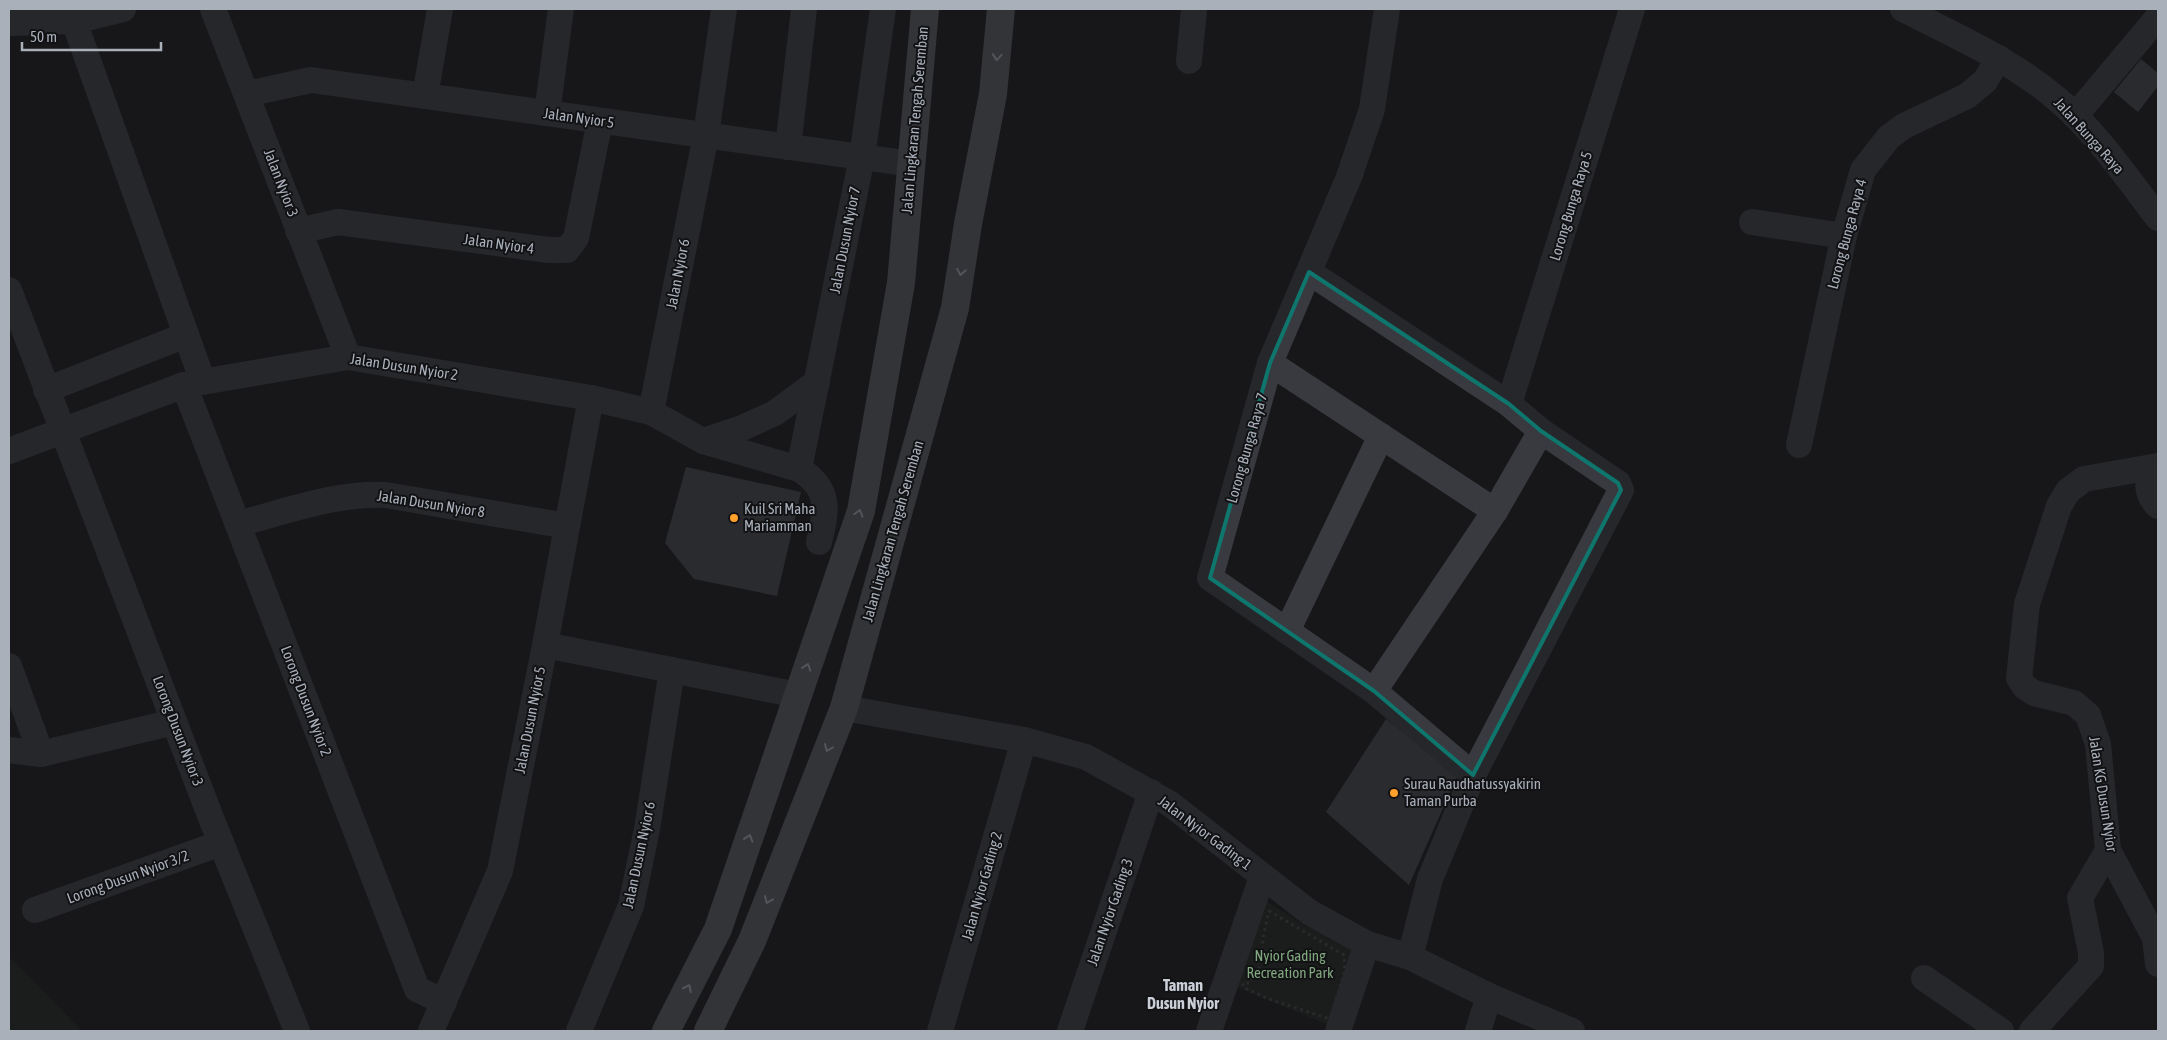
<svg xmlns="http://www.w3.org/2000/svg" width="2167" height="1040" viewBox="0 0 2167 1040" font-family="'Asap Condensed',sans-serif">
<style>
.green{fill:#1d251d}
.building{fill:#414347}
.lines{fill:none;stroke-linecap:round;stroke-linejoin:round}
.path{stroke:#3e4146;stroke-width:3;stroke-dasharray:2.5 4;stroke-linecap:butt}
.minor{stroke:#383a3f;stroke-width:26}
.major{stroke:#54575e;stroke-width:28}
.oneway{stroke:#989ea8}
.marked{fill:none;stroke:#0f766e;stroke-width:4;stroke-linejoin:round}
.poi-dot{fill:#ffa12a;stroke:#121215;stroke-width:2}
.labels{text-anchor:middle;stroke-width:4;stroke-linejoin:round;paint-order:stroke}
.street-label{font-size:15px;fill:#a9b0ba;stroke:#121215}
.poi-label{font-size:15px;fill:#a9b0ba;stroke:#121215;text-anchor:start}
.park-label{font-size:15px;fill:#80a77e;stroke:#121215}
.neighbourhood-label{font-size:16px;font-weight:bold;fill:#caced6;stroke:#121215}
</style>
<rect width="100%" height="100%" fill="#17171a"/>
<g class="green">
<polygon points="1263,899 1299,922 1359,953 1333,1027 1234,986"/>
<polygon points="12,959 82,1031 9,1031 9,961"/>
</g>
<g class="building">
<polygon points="2141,59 2158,73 2158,86 2138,112 2114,92"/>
<polygon points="686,467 801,492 777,596 694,579 665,543"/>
<polygon points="1386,719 1458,774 1409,885 1326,812"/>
</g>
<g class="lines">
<polygon class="path" points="1269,911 1344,955 1345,970 1330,1019 1266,998 1243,987 1243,983 1249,983 1259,969 1264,933"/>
<g class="minor">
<polyline points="213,9 348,357"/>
<polyline points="1387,9 1372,109 1349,177 1270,363 1210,578 1374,691 1473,775"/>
<path d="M1903,9c53,27 108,51 154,90 39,33 70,79 101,119"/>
<polyline points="74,21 203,382"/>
<polyline points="9,23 74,21 123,9"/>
<polyline points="1189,61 1194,9"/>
<polyline points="247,94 311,80 912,164"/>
<polyline points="425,96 440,9"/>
<polyline points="547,113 561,9"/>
<polyline points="2075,116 2158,17"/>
<polyline points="788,147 804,9"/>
<polyline points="1752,222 1844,236"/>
<polyline points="298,231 338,222 549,250 567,250 576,238 600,121"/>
<polyline points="1309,272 1509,404 1541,431 1618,483 1621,490 1473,775 1430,879 1410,957"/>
<polyline points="9,290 211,818 297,1031"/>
<polyline points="1270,363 1495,511"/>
<polyline points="184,385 417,989 444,1002"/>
<polyline points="46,390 186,335"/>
<polyline points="1509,404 1632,9"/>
<polyline points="651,412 706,135 724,9"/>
<polyline points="703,441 742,428 775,413 817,382"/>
<polyline points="1799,445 1844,236 1863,170 1889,137 1904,126 1967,96 1985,81 1999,58"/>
<path d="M9,451l175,-66 164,-28 243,41 60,14 52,29 96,28c32,20 28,41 20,73"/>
<polyline points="2158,466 2084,479 2068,491 2059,506 2027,604 2019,678 2025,687 2034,693 2074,703 2088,715 2098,744 2108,850 2155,938 2158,964"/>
<polyline points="799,469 862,157 883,9"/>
<path d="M2158,470l-8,4c-4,13 -2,22 8,32"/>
<path d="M238,524c49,-13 97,-31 148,-29l181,31"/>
<polyline points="1287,631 1381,436"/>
<polyline points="545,645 798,695"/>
<polyline points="9,666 41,754"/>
<polyline points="1374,691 1495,511 1541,431"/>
<polyline points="844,708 1024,740 1086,757 1169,803 1309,912 1367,944 1410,957 1489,996 1572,1031"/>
<polyline points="9,750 41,754 174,722"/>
<polyline points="35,910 221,843"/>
<polyline points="1924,978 2001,1031"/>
<polyline points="431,1031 500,871 545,645 591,398"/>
<polyline points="579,1031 631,906 647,829 672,670"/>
<polyline points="940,1031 1024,740"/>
<polyline points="1070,1031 1151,792"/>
<polyline points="1209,1031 1262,877"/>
<polyline points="1338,1031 1367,944"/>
<polyline points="1478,1031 1489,996"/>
<polyline points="2032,1031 2091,966 2091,953 2080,898 2108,850"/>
</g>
<g class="major">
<polyline points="666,1031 718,929 861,511 901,283 925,9"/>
<polyline points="708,1031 752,941 844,708 955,308 968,224 993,94 1001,9"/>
</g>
</g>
<defs><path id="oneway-chevron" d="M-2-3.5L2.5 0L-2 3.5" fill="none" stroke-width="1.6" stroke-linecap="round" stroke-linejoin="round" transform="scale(1.25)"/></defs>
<g class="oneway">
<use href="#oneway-chevron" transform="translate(997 57) rotate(95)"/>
<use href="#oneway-chevron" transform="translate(961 272) rotate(99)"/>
<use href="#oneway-chevron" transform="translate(859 513) rotate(-74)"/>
<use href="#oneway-chevron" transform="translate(807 667) rotate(-71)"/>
<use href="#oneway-chevron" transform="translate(828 748) rotate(112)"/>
<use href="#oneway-chevron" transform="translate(749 838) rotate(-71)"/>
<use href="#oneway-chevron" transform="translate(768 900) rotate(112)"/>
<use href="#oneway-chevron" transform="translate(688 988) rotate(-63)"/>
</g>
<path d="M0 0H2167V1040H0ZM1309,272l200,132 32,27 77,52 3,7 -148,285 -99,-84 -164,-113 60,-215z" fill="#17171a" fill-opacity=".55" fill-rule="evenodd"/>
<path class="marked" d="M1309,272l200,132 32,27 77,52 3,7 -148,285 -99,-84 -164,-113 60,-215z"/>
<g class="poi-dot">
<circle cx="734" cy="518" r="5"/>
<circle cx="1394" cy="793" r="5"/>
</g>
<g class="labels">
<g class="street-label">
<text transform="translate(579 118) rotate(8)" y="5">Jalan Nyior 5</text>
<text transform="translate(915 120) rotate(-85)" y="5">Jalan Lingkaran Tengah Seremban</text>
<text transform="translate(2089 136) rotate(48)" y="5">Jalan Bunga Raya</text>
<text transform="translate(281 183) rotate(69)" y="5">Jalan Nyior 3</text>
<text transform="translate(1571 206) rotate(-73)" y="5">Lorong Bunga Raya 5</text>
<text transform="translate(1847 234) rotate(-75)" y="5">Lorong Bunga Raya 4</text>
<text transform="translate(845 240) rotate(-79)" y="5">Jalan Dusun Nyior 7</text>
<text transform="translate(499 244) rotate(8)" y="5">Jalan Nyior 4</text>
<text transform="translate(678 274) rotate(-79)" y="5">Jalan Nyior 6</text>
<text transform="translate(404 367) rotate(9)" y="5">Jalan Dusun Nyior 2</text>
<text transform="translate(1247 448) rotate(-74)" y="5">Lorong Bunga Raya 7</text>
<text transform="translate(431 504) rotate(9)" y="5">Jalan Dusun Nyior 8</text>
<text transform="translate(893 531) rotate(-74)" y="5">Jalan Lingkaran Tengah Seremban</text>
<text transform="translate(306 701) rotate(69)" y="5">Lorong Dusun Nyior 2</text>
<text transform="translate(530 720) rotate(-79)" y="5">Jalan Dusun Nyior 5</text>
<text transform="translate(178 731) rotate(69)" y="5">Lorong Dusun Nyior 3</text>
<text transform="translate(2103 794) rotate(81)" y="5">Jalan KG Dusun Nyior</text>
<text transform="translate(1205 833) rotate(37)" y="5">Jalan Nyior Gading 1</text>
<text transform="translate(639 855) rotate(-78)" y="5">Jalan Dusun Nyior 6</text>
<text transform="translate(128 877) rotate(-20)" y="5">Lorong Dusun Nyior 3/2</text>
<text transform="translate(982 886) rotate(-74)" y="5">Jalan Nyior Gading 2</text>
<text transform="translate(1110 912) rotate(-71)" y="5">Jalan Nyior Gading 3</text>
</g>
<g class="poi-label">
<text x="744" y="514">Kuil Sri Maha<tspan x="744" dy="17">Mariamman</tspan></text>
<text x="1404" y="789">Surau Raudhatussyakirin<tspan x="1404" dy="17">Taman Purba</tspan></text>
</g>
<g class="park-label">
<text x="1290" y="961">Nyior Gading<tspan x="1290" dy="17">Recreation Park</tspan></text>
</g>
<g class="neighbourhood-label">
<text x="1183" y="991">Taman<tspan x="1183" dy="18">Dusun Nyior</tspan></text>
</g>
</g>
<rect width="2167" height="1040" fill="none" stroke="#a9b0ba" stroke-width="20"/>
<path d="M22 42v8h139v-8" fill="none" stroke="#a9b0ba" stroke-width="2.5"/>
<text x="30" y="42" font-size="15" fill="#a9b0ba" stroke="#121215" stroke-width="4" paint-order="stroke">50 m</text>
</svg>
